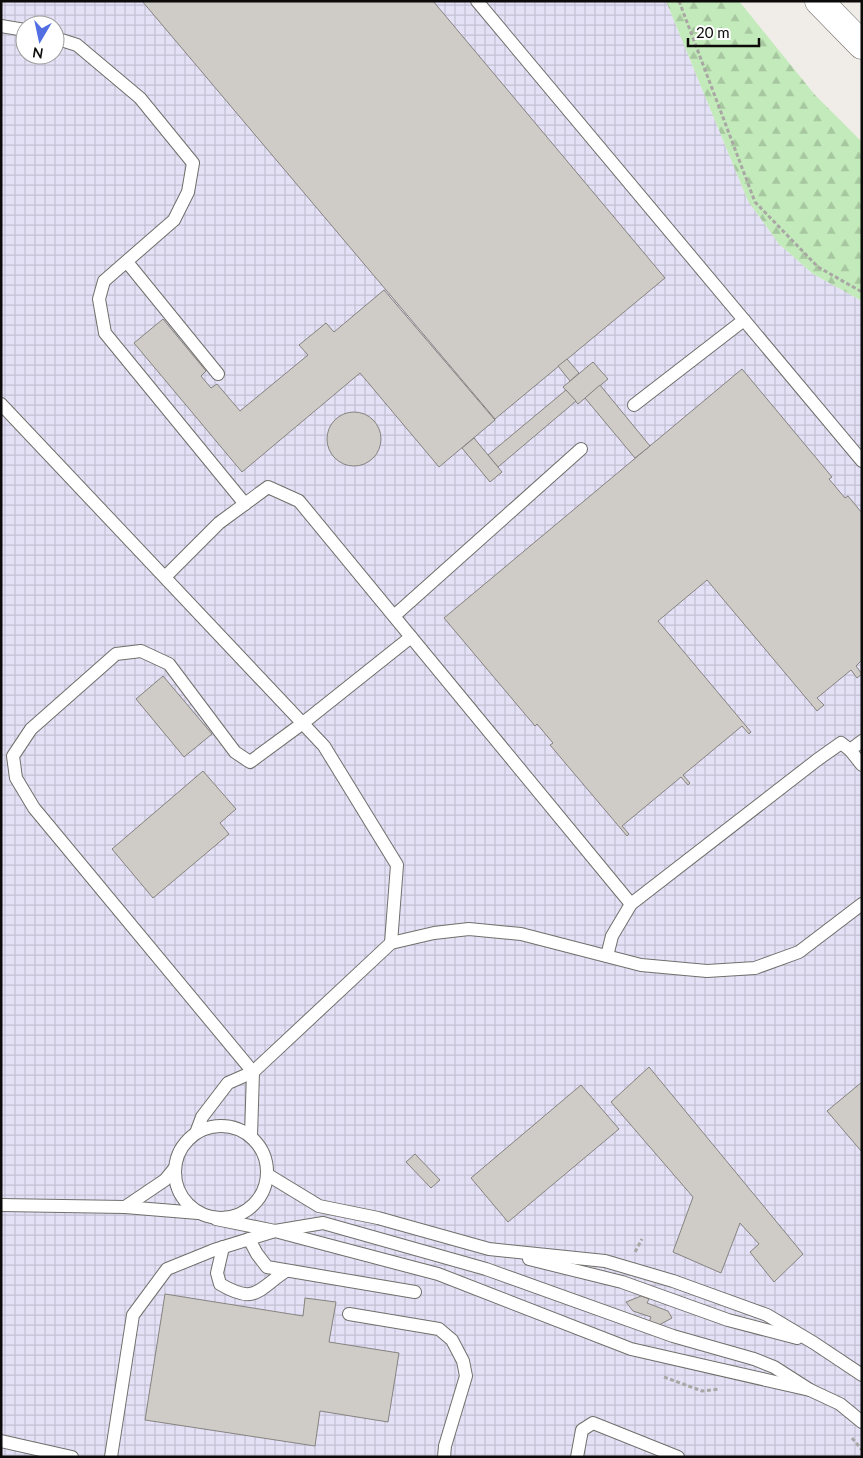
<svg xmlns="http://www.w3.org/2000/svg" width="863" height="1458" viewBox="0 0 863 1458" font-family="Lato,sans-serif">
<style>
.industrial{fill:url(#industrial-grid);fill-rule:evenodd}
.forest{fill:url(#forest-firs)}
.building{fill:#cfcbc7;stroke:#878380}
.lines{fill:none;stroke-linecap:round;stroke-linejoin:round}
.lane-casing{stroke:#716f6b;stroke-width:14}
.highway-casing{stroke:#716f6b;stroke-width:29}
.path{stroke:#a9a7a4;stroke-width:3;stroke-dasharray:4 2.5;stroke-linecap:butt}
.lane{stroke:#fff;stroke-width:12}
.highway{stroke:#fff;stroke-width:28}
</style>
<defs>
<pattern id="industrial-grid" width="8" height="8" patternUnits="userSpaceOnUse" patternTransform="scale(1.25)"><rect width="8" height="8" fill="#e4e1f7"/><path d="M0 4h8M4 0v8" fill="none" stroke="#c2c0d2"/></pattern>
<pattern id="forest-firs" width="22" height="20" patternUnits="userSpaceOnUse" patternTransform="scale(1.25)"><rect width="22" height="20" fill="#c3eaba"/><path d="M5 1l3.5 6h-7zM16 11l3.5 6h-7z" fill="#a6c79f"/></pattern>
</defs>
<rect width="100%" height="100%" fill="#f0ede9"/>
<path class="industrial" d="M1,1h665l82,200 31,43 34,30 49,27v1156h-861zM25,25h30v30h-30z"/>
<polygon class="forest" points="666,1 739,1 815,95 862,142 862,301 813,274 779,244 748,201"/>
<g class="building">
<polygon points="142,1 433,1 665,278 495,419"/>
<polygon points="384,290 495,420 439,467 360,373 242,472 134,343 163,319 206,371 201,376 211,388 217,384 240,411 308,355 299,345 326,323 334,332"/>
<polygon points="567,359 579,373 570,381 558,366"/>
<polygon points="593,362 608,379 578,404 563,387"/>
<polygon points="742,369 832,477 829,479 845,498 848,496 862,513 862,660 856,666 862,674 857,678 851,670 817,698 824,705 817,711 707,580 658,621 751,732 749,734 742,726 683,775 690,783 688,785 681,777 622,826 629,834 627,836 550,745 553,743 537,724 535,726 444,618"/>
<polygon points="600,385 650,446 635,458 585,398"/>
<polygon points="566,390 576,401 498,467 488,455"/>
<circle cx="354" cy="439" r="27"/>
<polygon points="474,438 502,472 490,482 462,448"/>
<polygon points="163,676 212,734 184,757 136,699"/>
<polygon points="203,771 236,809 220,823 229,834 153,898 112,849"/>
<polygon points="649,1067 803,1254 774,1282 750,1252 759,1244 740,1223 721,1273 673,1252 693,1197 611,1102"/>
<polygon points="862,1082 862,1152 827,1111"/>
<polygon points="581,1085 619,1129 508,1222 471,1178"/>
<polygon points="415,1154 440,1180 431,1188 406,1162"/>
<polygon points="165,1294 303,1316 305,1298 336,1302 329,1342 399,1353 388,1422 320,1411 315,1446 145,1420"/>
<polygon points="641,1296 649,1299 647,1303 668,1311 672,1318 659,1325 649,1322 651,1317 633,1311 626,1302"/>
</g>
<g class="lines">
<defs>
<g id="lane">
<polyline points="477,1 862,461"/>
<polyline points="1,26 25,30"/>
<polyline points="55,38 77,45 140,98 193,163 188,192 174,220 104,281 99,299 105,333 245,504"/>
<polyline points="127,262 218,374"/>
<polyline points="1,404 324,746 397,865 391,943"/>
<polyline points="634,405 744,320"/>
<polyline points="165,577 219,523 268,487 299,501 631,904"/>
<polyline points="394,616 581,449"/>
<polyline points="862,741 850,750 862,765"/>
<polyline points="607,956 612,936 631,904 817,760 841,743 850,750"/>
<circle cx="221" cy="1172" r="46"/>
<polyline points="196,1133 202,1117 228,1083 253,1072 391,943 434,933 469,929 521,934 641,965 707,971 755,968 799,952 862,904"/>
<polyline points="251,1136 253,1072 34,808 16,778 13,756 31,729 116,654 141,651 169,664 235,752 250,762 303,723 411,637"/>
<polyline points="268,1175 319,1206 378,1218 489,1249 605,1261 673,1281 767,1315 814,1343 862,1375"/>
<polyline points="1,1205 125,1207 198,1213"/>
<polyline points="125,1207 165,1180 174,1169"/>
<polyline points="216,1219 275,1231 438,1274 631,1349 810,1390 840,1404 862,1422"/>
<polyline points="249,1239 257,1254 267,1267 415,1292"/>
<path d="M223,1247l-6,26 3,11c36,21 37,6 66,-13"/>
<polyline points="529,1259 622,1282 728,1320 797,1338"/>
<polyline points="349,1314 439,1329 452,1340 463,1361 466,1376 445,1446 444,1457"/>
<polyline points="1,1441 72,1457"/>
<polyline points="111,1457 133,1315 167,1269 214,1250 275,1231 323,1223 486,1269 673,1336 754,1359 774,1367 810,1390"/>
<polyline points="577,1457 582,1430 593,1423 678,1457"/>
</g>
<polyline id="highway" points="819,1 862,45"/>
</defs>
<use href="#lane" class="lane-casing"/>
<use href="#highway" class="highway-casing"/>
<g class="path">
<polyline points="679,1 755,202 818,267 862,292"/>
<polyline points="635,1252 642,1239"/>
<polyline points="664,1377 702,1391 720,1389"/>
<polyline points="852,1438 862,1450"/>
</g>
<use href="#lane" class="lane"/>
<use href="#highway" class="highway"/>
</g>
<rect width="863" height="1458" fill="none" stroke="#0c0b0a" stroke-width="5"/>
<g transform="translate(40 40) rotate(189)"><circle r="24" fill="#ffffff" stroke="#9e9d9d"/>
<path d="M0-4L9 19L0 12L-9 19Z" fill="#516ee3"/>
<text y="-8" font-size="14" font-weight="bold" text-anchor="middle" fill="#0c0b0a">N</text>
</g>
<path d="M688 38v8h71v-8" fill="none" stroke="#0c0b0a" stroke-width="2.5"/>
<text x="696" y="38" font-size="15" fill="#0c0b0a" stroke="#ffffff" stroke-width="4" paint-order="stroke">20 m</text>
</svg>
